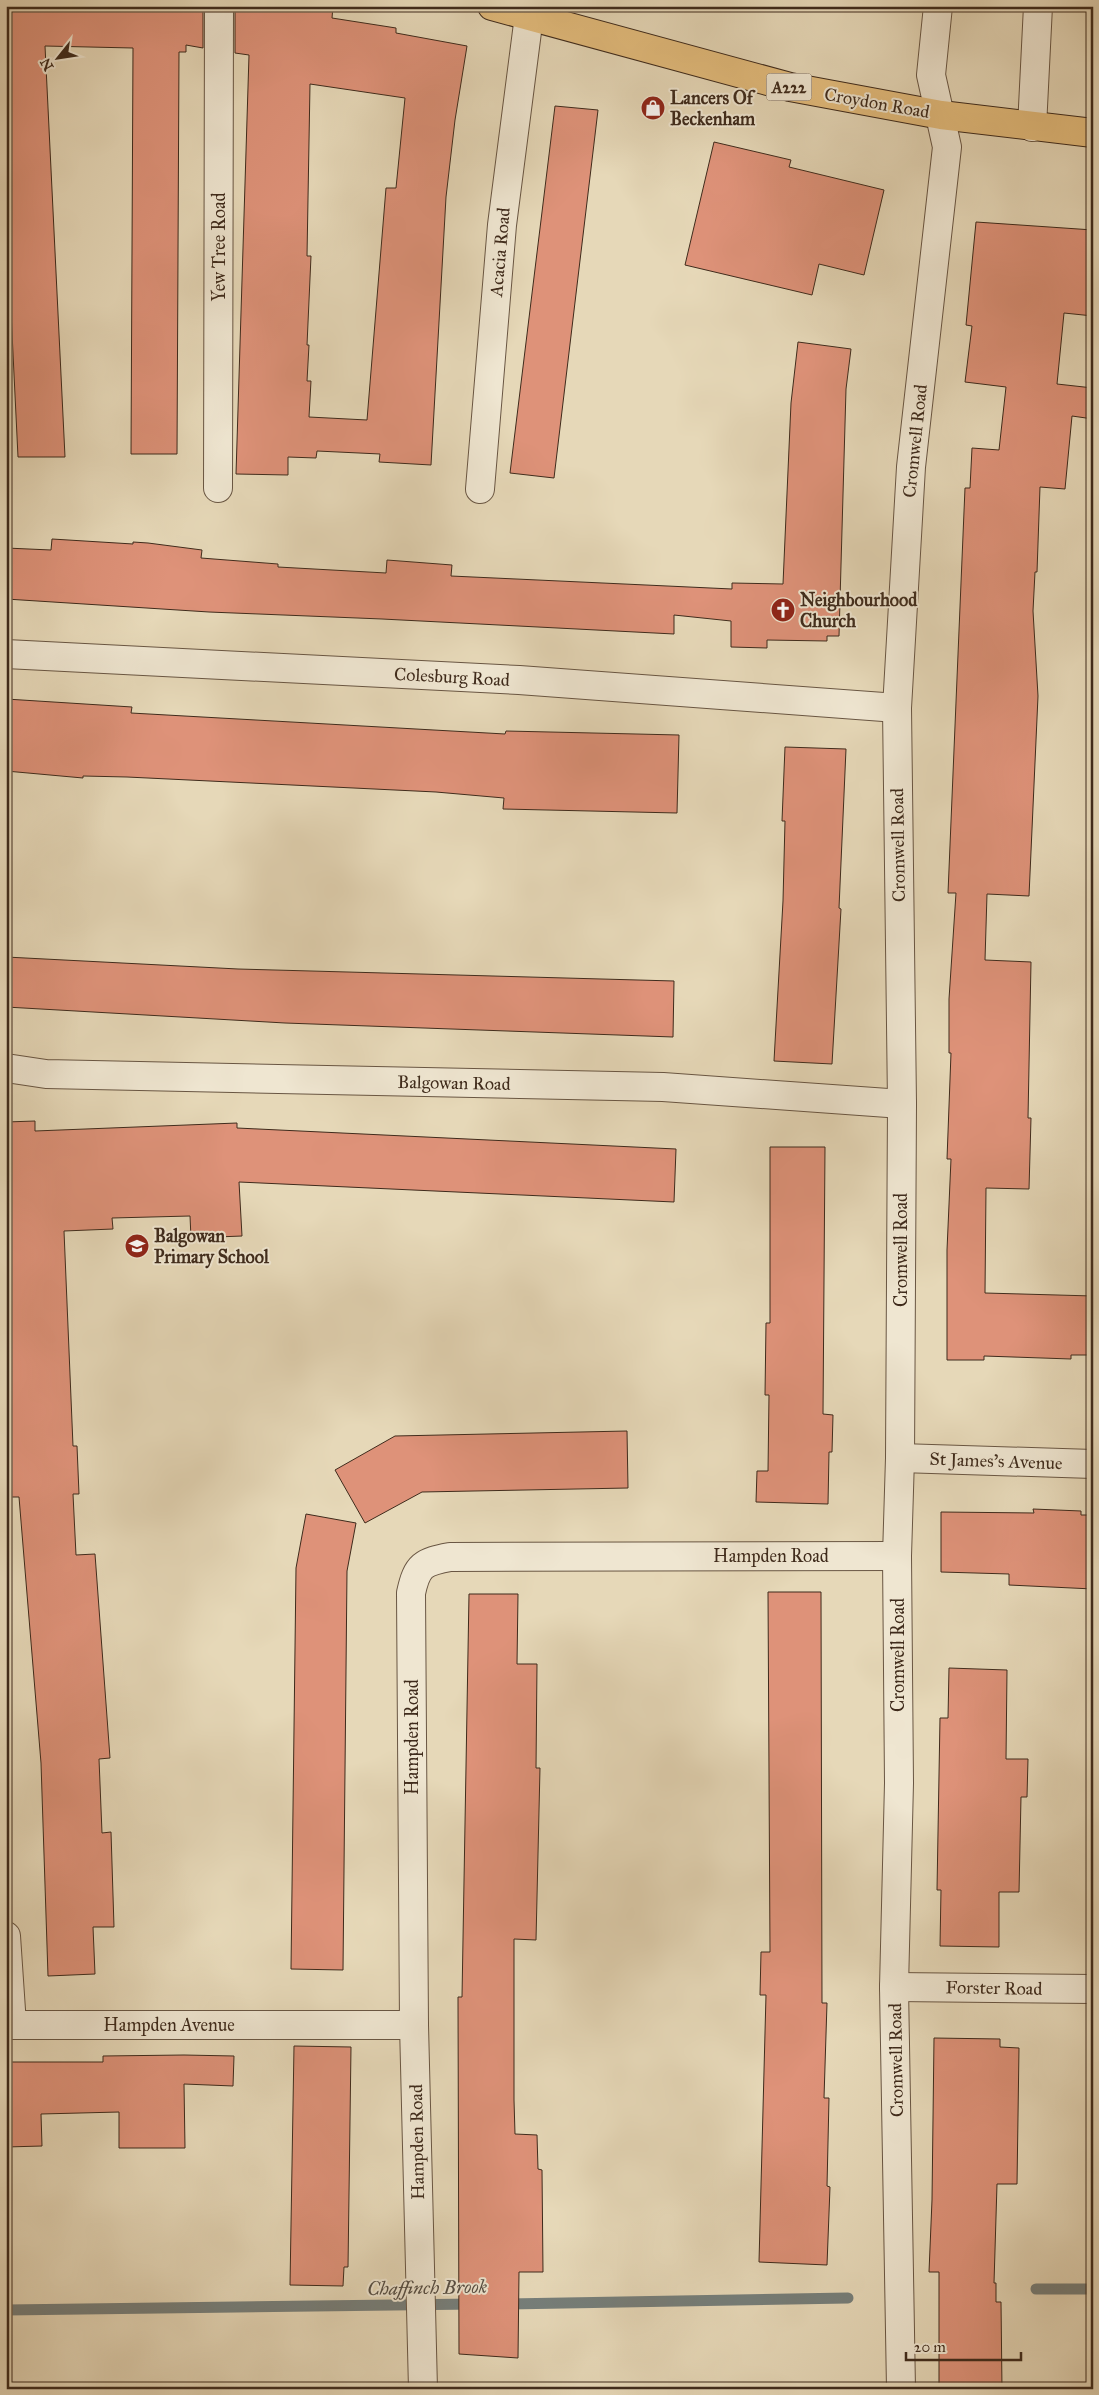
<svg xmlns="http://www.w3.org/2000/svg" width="1099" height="2395" viewBox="0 0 1099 2395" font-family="'IM FELL Great Primer',serif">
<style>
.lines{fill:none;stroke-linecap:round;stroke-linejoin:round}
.stream{stroke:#767f7b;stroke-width:11}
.building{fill:#de9279;stroke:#3f2b1c;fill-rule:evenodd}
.minor-casing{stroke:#695643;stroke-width:30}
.major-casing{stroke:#3f2b1c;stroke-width:30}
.minor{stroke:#efe6d1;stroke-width:28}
.major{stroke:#e3bc7c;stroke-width:28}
.labels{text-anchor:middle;stroke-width:4;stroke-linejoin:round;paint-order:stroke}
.shield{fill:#efe6d1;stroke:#746352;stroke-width:1}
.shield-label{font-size:16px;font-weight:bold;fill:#3f2b1c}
.poi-label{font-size:18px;font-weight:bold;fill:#3f2b1c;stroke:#efe6d1;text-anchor:start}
.street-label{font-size:18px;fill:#3f2b1c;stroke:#efe6d1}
.water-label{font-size:19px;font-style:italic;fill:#564e44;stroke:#efe6d1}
</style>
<rect width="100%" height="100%" fill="#e6d8b8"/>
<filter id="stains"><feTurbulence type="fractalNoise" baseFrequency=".004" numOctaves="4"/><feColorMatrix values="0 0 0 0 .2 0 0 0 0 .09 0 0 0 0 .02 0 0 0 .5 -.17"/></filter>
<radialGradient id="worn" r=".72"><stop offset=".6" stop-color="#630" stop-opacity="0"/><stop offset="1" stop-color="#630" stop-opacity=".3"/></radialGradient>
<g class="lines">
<g class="stream">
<polyline points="1036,2289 1093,2289"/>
<polyline points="505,2304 848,2298"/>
<polyline points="6,2310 474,2304"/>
</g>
</g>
<g class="building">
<polygon points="6,6 203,6 203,48 186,45 186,52 179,52 177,454 131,454 133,48 45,46 65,457 18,457 6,208"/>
<path d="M235,6h98l-1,12 64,10v5l71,13 -12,74 -9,77 -15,268 -52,-3 1,-8 -63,-3 -1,7 -28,-1v18l-52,-1 13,-419 -14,-2zM310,84l95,14 -9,90h-10l-19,232 -58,-3 2,-36h-4l2,-36h-2l4,-89h-4z"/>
<polygon points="555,106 598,110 554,478 510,473"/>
<polygon points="714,142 791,160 789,167 884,190 864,275 819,264 812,295 685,265"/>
<polygon points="976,222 1093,230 1093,316 1064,313 1057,384 1093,388 1093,419 1072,416 1065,489 1040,487 1037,572 1035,572 1033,611 1038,696 1029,896 987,894 985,960 1031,962 1028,1118 1031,1118 1029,1189 986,1188 985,1293 1093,1296 1093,1355 1071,1355 1071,1359 984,1356 984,1360 947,1360 947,1250 951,1159 947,1159 951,1053 949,1053 949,999 956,893 948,893 965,488 970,488 972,448 999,450 1006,387 965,382 972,326 966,325"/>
<polygon points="798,342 851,349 846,389 839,636 827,636 827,641 767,640 767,648 731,647 731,621 674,615 674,634 382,619 209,612 6,599 6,548 51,550 52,539 133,544 133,542 148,543 202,550 201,558 278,564 278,567 386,573 387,560 452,565 451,576 732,589 732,583 783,584 791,403"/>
<polygon points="6,699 132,707 131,713 505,734 506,731 679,735 677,813 503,809 504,798 436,792 127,777 83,776 83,778 6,771"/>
<polygon points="785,747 846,749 839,908 841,909 832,1064 774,1061 783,901 785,821 782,821"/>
<polygon points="6,957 238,969 674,981 673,1037 285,1023 6,1007"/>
<polygon points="35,1121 35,1131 237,1123 237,1128 676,1149 674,1202 239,1182 242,1236 191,1238 190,1216 112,1218 113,1229 64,1231 73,1446 77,1446 79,1494 73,1494 76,1555 95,1554 110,1758 99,1759 102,1833 111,1832 114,1927 93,1927 95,1974 48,1976 41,1763 19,1497 6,1497 6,1122"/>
<polygon points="770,1147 825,1147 823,1414 833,1415 832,1452 829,1452 828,1504 756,1502 757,1471 768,1471 769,1395 765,1395 766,1323 770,1323"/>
<polygon points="627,1431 628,1488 422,1492 365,1523 335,1470 395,1436"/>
<polygon points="1033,1509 1081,1511 1081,1515 1093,1515 1093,1589 1009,1585 1009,1574 941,1572 941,1512 1034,1513"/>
<polygon points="306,1514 356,1523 347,1571 343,1970 291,1969 296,1568"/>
<polygon points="768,1592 821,1592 822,2003 827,2003 824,2098 829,2098 827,2186 830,2187 827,2265 759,2262 766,1995 760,1995 761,1952 770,1952"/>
<polygon points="469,1594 518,1594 517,1664 537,1664 536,1768 540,1768 536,1940 514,1939 514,2100 515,2134 537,2135 538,2169 542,2170 543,2272 519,2272 518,2358 459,2354 458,1997 462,1997"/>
<polygon points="949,1668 1007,1670 1006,1759 1028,1759 1027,1797 1021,1797 1019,1892 999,1892 999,1947 940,1946 941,1890 937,1890 940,1718 948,1718"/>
<polygon points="934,2038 1000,2039 1000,2047 1019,2048 1017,2184 997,2184 994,2283 996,2283 996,2302 1001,2302 1002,2389 939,2389 939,2272 929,2272 932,2200"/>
<polygon points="294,2046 351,2047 348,2267 344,2267 343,2286 290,2285"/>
<polygon points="184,2055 234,2056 233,2086 184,2084 185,2148 119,2148 119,2112 41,2114 42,2146 6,2147 6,2062 103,2062 103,2056"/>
</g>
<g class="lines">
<defs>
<g id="minor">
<polyline points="1032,127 1038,6"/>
<polyline points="218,488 219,6"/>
<polyline points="480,489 502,225 529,16"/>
<polyline points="6,654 519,680 897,708"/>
<polyline points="6,1068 46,1074 663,1087 902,1104"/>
<polyline points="900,1458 1093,1464"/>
<polyline points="6,1936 12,2025 414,2025"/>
<polyline points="894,1987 1093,1989"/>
<path d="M423,2389l-9,-364 -3,-432c6,-28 12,-31 39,-36l447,-1"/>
<polyline points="901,2389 894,1987 899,1783 897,1556 900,1458 902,1104 897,708 911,467 947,147 931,75 938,6"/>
</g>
<polyline id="major" points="492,6 790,87 941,115 1093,133"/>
</defs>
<use href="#minor" class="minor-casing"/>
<use href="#major" class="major-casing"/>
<use href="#minor" class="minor"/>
<use href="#major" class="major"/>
</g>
<defs>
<symbol id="shop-disc" viewBox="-11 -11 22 22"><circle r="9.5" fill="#8f2418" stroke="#efe6d1"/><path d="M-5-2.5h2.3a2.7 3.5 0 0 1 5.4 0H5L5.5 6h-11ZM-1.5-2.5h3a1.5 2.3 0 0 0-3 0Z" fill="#fff"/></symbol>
<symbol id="church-disc" viewBox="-11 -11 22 22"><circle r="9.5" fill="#8f2418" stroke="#efe6d1"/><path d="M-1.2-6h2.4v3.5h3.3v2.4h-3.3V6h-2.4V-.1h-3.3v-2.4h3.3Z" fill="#fff"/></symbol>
<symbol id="school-disc" viewBox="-11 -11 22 22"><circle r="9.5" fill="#8f2418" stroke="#efe6d1"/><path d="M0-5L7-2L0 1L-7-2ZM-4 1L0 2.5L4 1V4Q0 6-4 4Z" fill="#fff"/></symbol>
</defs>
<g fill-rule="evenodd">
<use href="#shop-disc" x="639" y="94" width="28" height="28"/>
<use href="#church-disc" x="769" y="596" width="28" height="28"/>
<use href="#school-disc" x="123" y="1232" width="28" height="28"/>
</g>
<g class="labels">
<rect class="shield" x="766.5" y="73.5" width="45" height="27" rx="4"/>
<g class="shield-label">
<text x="789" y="93">A222</text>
</g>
<g class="poi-label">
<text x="670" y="104">Lancers Of<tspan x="670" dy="21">Beckenham</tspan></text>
<text x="800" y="606">Neighbourhood<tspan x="800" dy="21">Church</tspan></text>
<text x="154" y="1242">Balgowan<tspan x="154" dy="21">Primary School</tspan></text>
</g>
<g class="street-label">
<text transform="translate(877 103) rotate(10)" y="6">Croydon Road</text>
<text transform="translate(219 247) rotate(-90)" y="6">Yew Tree Road</text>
<text transform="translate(500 252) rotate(-85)" y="6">Acacia Road</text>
<text transform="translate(915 441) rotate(-84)" y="6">Cromwell Road</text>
<text transform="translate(452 677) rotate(3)" y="6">Colesburg Road</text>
<text transform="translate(898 845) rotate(-91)" y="6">Cromwell Road</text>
<text transform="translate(454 1083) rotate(1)" y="6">Balgowan Road</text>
<text transform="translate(901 1250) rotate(-90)" y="6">Cromwell Road</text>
<text transform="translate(996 1461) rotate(2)" y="6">St James's Avenue</text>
<text x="771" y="1562">Hampden Road</text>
<text transform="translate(898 1655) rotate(-90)" y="6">Cromwell Road</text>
<text transform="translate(412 1737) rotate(-90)" y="6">Hampden Road</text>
<text transform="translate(994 1988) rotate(1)" y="6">Forster Road</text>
<text x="169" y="2031">Hampden Avenue</text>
<text transform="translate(896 2060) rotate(-91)" y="6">Cromwell Road</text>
<text transform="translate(417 2142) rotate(-91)" y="6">Hampden Road</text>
</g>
<g class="water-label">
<text transform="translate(427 2287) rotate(-1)" y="7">Chaffinch Brook</text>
</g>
</g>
<rect width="1099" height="2395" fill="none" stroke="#e6d8b8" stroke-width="25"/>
<rect x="8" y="8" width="1084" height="2380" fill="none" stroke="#3f2b1c" stroke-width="2.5"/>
<rect x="12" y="12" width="1074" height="2370" fill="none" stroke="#3f2b1c"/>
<g transform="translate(58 58) rotate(240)" stroke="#efe6d1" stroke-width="4" paint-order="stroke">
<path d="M0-4L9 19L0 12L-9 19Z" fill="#3f2b1c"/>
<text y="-8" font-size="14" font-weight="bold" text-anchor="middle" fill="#3f2b1c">N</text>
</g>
<path d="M906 2352v8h115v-8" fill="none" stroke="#3f2b1c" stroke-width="2.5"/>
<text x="914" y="2352" font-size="15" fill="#3f2b1c" stroke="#efe6d1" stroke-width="4" paint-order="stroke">20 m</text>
<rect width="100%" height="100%" filter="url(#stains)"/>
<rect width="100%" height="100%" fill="url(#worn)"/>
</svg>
